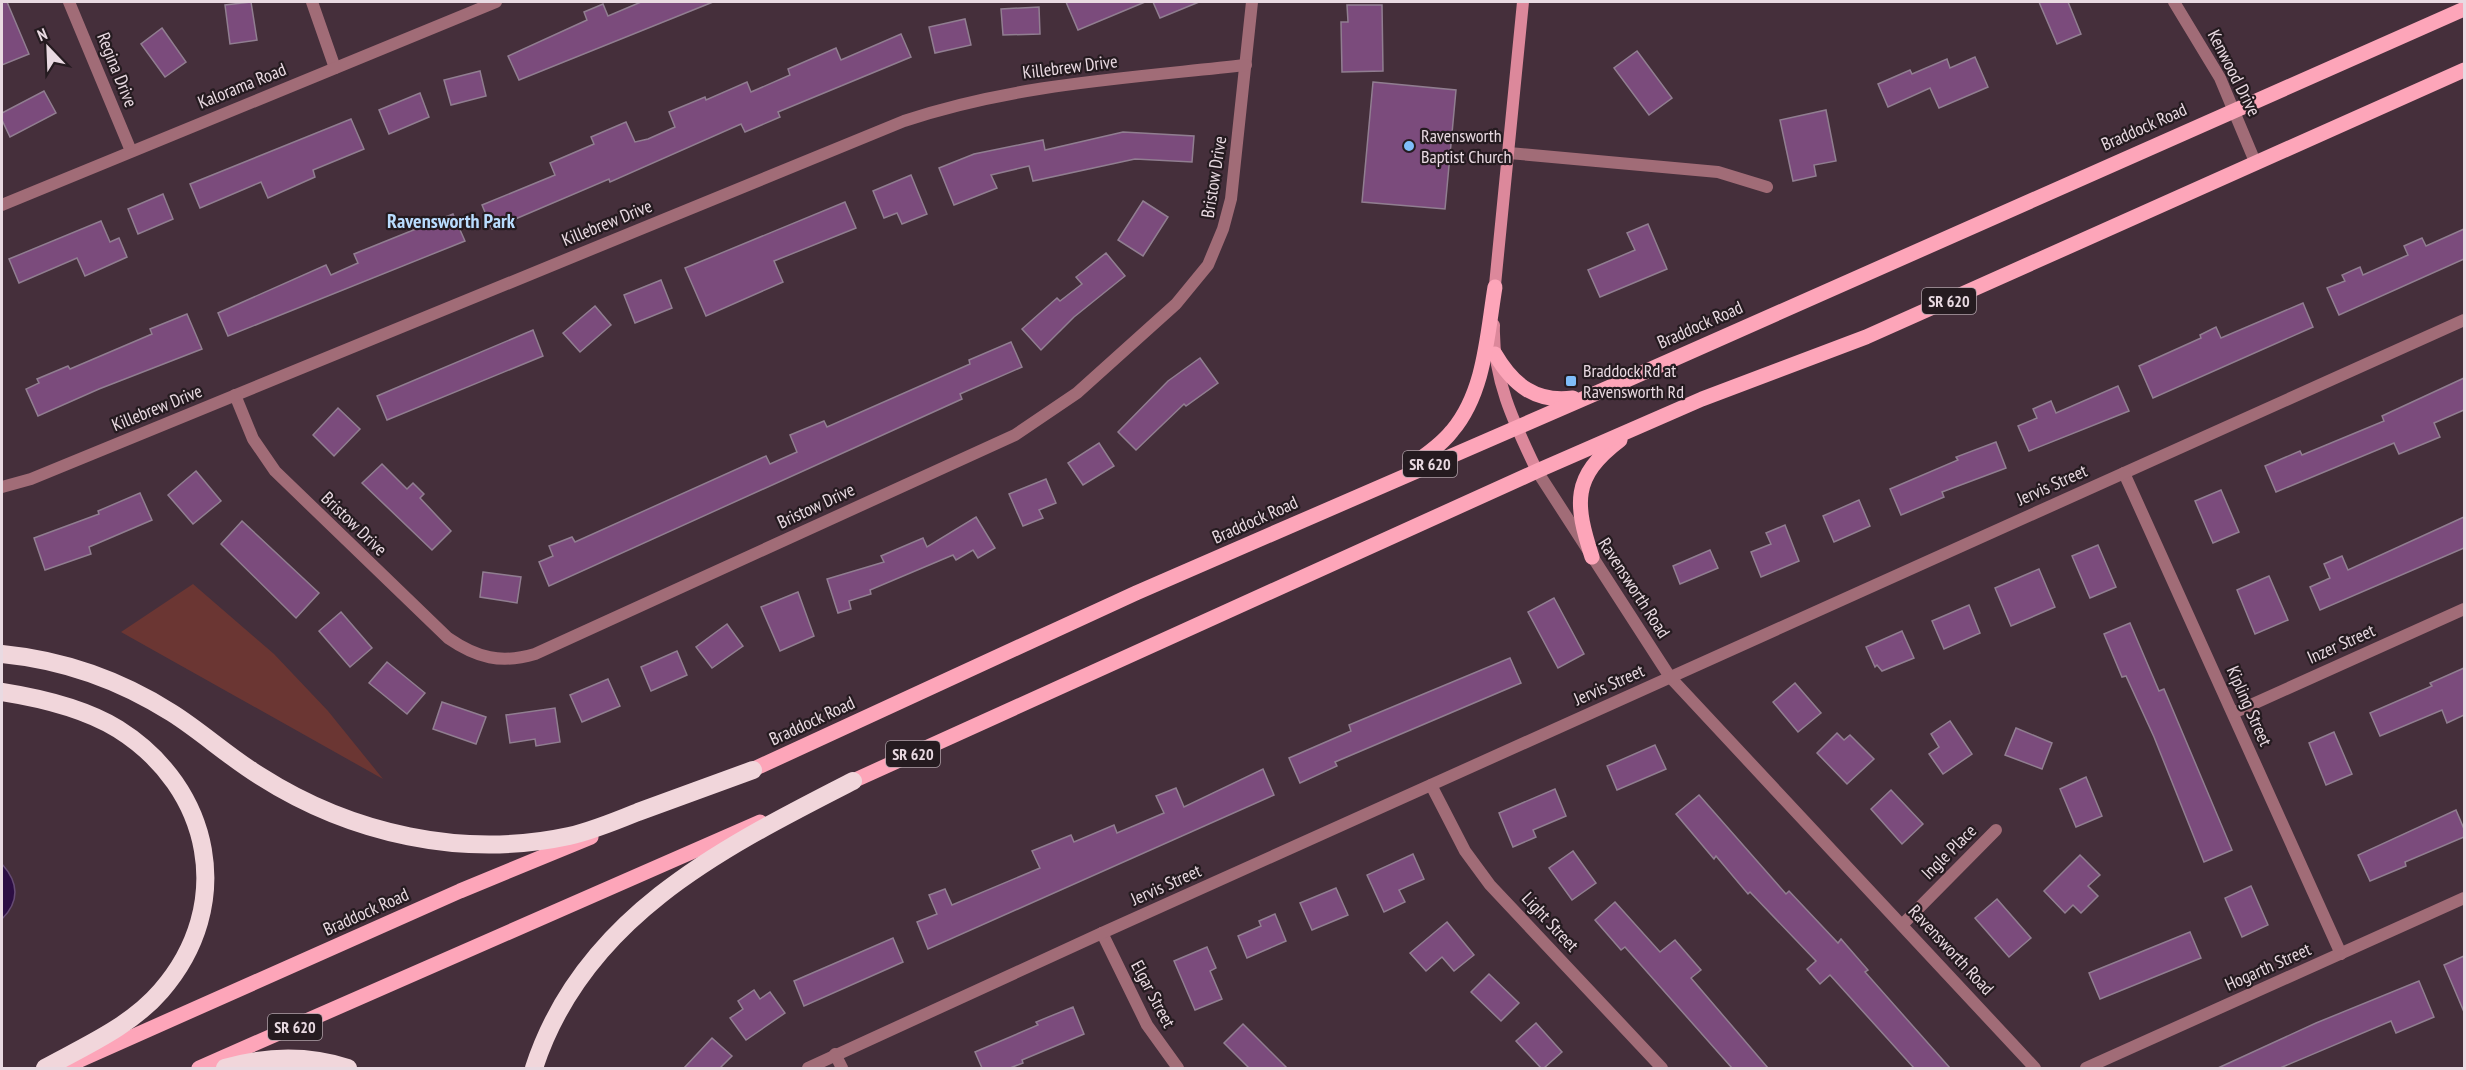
<svg xmlns="http://www.w3.org/2000/svg" width="2466" height="1070" viewBox="0 0 2466 1070" font-family="'PT Sans Narrow',sans-serif">
<style>
.green{fill:#6b3633}
.water{fill:#2c0e43;stroke:#654b73;stroke-width:1.5}
.building{fill:#7b4b7c;stroke:#917e91;stroke-width:1.5}
.lines{fill:none;stroke-linecap:round;stroke-linejoin:round}
.minor{stroke:#a16c77;stroke-width:12}
.tertiary{stroke:#a16c77;stroke-width:12}
.secondary{stroke:#dc889b;stroke-width:12}
.primary{stroke:#fda5b9;stroke-width:15}
.motorway{stroke:#f1d6db;stroke-width:18}
.poi-dot{fill:#7fbdf9;stroke:#251b20;stroke-width:2}
.labels{text-anchor:middle;stroke-width:4.5;stroke-linejoin:round;paint-order:stroke}
.shield{fill:#251b20;stroke:#aea1a8;stroke-width:1.5}
.shield-label{font-size:16px;font-weight:bold;fill:#e9dae2}
.street-label{font-size:18px;fill:#e9dae2;stroke:#251b20}
.poi-label{font-size:18px;fill:#e9dae2;stroke:#251b20;text-anchor:start}
.neighbourhood-label{font-size:20px;font-weight:bold;fill:#b9dcfe;stroke:#251b20}
</style>
<rect width="100%" height="100%" fill="#452f3b"/>
<polygon class="green" points="193,584 274,654 328,711 383,779 121,632"/>
<path class="water" d="M2,864c17,19 18,37 0,55z"/>
<g class="building">
<polygon points="2,2 7,2 29,54 2,65"/>
<polygon points="251,2 257,40 230,44 225,5"/>
<polygon points="641,2 713,2 519,80 508,56 587,20 584,12 603,4 608,16"/>
<polygon points="1066,2 1145,2 1078,30"/>
<polygon points="1153,2 1199,2 1160,18"/>
<polygon points="2039,2 2068,2 2081,34 2057,44"/>
<polygon points="1347,5 1382,5 1383,71 1342,72 1341,22 1348,22"/>
<polygon points="1039,7 1040,34 1003,35 1001,9"/>
<polygon points="965,19 971,45 935,53 929,27"/>
<polygon points="162,28 186,62 165,77 141,44"/>
<polygon points="901,34 911,57 778,112 780,117 745,132 741,124 610,182 609,179 492,229 482,205 555,175 550,163 594,144 591,137 626,122 635,142 648,139 675,127 669,112 705,97 706,100 747,82 751,92 790,75 788,69 836,48 841,60"/>
<polygon points="1637,51 1672,98 1649,115 1614,68"/>
<polygon points="1975,57 1988,87 1939,108 1930,88 1888,107 1878,84 1910,70 1912,74 1947,59 1950,68"/>
<polygon points="480,71 486,96 451,105 444,80"/>
<polygon points="1373,82 1456,90 1445,209 1362,202"/>
<polygon points="44,91 56,113 10,137 2,120 2,113"/>
<polygon points="420,93 429,117 389,134 379,110"/>
<polygon points="1826,110 1836,161 1814,165 1816,176 1793,181 1780,120"/>
<polygon points="351,119 364,149 313,170 315,177 268,198 261,182 200,208 190,184"/>
<polygon points="1123,132 1194,136 1192,162 1135,159 1033,181 1029,166 991,175 997,188 954,205 939,168 974,154 1043,140 1045,150"/>
<polygon points="911,175 927,214 902,224 897,213 884,218 873,191"/>
<polygon points="163,194 173,219 138,234 128,209"/>
<polygon points="1143,201 1168,217 1143,256 1118,240"/>
<polygon points="845,202 856,228 774,261 783,282 706,316 685,268"/>
<polygon points="453,214 465,241 228,336 218,313 326,265 331,275 358,263 354,254"/>
<polygon points="101,221 110,242 119,238 127,257 85,276 77,258 19,283 9,259"/>
<polygon points="1648,224 1667,269 1600,297 1588,270 1635,250 1627,233"/>
<polygon points="2464,229 2464,259 2339,315 2327,288 2345,281 2342,275 2360,267 2363,275 2408,255 2404,246 2422,238 2426,246"/>
<polygon points="1106,253 1125,276 1074,317 1041,350 1022,329 1057,298 1060,301 1082,284 1076,277"/>
<polygon points="661,280 672,308 635,323 624,295"/>
<polygon points="2303,303 2313,327 2153,398 2139,366 2201,338 2200,335 2216,327 2221,338"/>
<polygon points="595,306 611,325 580,352 563,333"/>
<polygon points="187,314 202,349 99,389 38,416 26,389 39,383 37,379 68,366 70,369 152,334 150,329"/>
<polygon points="533,330 543,356 387,420 377,396"/>
<polygon points="1011,342 1022,367 960,394 962,399 549,586 539,562 553,556 549,546 572,537 575,542 766,456 770,464 797,452 790,435 824,421 827,427 970,364 969,360"/>
<polygon points="1200,358 1218,383 1186,406 1184,404 1136,450 1118,432 1168,381"/>
<polygon points="2464,378 2464,410 2434,423 2440,437 2399,454 2394,443 2276,492 2265,466 2300,451 2302,455 2384,421 2382,416"/>
<polygon points="2118,386 2129,411 2029,451 2018,426 2037,418 2033,409 2051,401 2056,413"/>
<polygon points="338,408 360,429 334,456 313,435"/>
<polygon points="1996,442 2006,468 1942,492 1944,497 1901,515 1890,489 1958,460 1956,457"/>
<polygon points="1099,443 1114,466 1083,485 1068,463"/>
<polygon points="382,464 407,489 413,483 424,494 420,498 451,531 432,550 362,483"/>
<polygon points="196,471 221,501 193,524 168,495"/>
<polygon points="1046,479 1056,503 1039,510 1043,518 1023,526 1009,494"/>
<polygon points="2221,490 2239,532 2213,543 2195,501"/>
<polygon points="140,493 152,520 89,547 91,554 45,570 34,538 99,514 98,511"/>
<polygon points="1859,500 1870,526 1834,542 1823,516"/>
<polygon points="976,517 995,548 978,558 973,550 956,560 953,555 870,590 871,594 849,601 851,609 838,613 827,579 884,562 881,556 923,538 927,547"/>
<polygon points="2464,517 2464,548 2320,610 2310,587 2330,578 2324,564 2342,556 2348,570"/>
<polygon points="242,521 319,593 296,618 221,544"/>
<polygon points="1785,525 1799,561 1761,577 1751,552 1771,544 1766,533"/>
<polygon points="2098,545 2116,587 2090,598 2072,556"/>
<polygon points="1710,550 1718,568 1680,584 1673,566"/>
<polygon points="2039,569 2055,607 2011,626 1995,588"/>
<polygon points="483,572 521,577 517,603 480,597"/>
<polygon points="2269,576 2288,620 2255,634 2237,590"/>
<polygon points="798,592 814,636 780,651 761,607"/>
<polygon points="1554,598 1584,654 1558,668 1528,612"/>
<polygon points="1969,605 1980,633 1944,649 1932,621"/>
<polygon points="341,612 372,648 350,667 319,631"/>
<polygon points="2130,623 2159,691 2164,689 2232,850 2204,862 2154,737 2126,676 2122,677 2104,634"/>
<polygon points="727,624 743,646 712,668 696,647"/>
<polygon points="1902,631 1914,658 1882,671 1877,665 1875,667 1866,647"/>
<polygon points="677,651 687,675 651,691 641,667"/>
<polygon points="1510,658 1521,683 1335,762 1337,766 1300,783 1289,758 1351,731 1349,725"/>
<polygon points="387,662 425,693 407,714 369,683"/>
<polygon points="2464,668 2464,715 2447,723 2442,710 2380,736 2370,713 2432,686 2430,683"/>
<polygon points="608,679 620,706 582,722 570,695"/>
<polygon points="1795,683 1821,713 1798,732 1773,702"/>
<polygon points="442,702 486,717 476,744 433,729"/>
<polygon points="555,708 560,742 536,746 535,739 510,743 506,715"/>
<polygon points="1950,721 1972,754 1943,774 1929,754 1939,747 1931,734"/>
<polygon points="2016,728 2052,743 2042,769 2005,755"/>
<polygon points="2334,732 2352,774 2326,785 2309,743"/>
<polygon points="1837,733 1844,740 1850,735 1874,759 1847,784 1817,753"/>
<polygon points="1655,745 1666,769 1617,790 1607,766"/>
<polygon points="1263,769 1274,795 928,949 917,922 937,914 929,895 945,889 952,905 1040,868 1032,851 1071,835 1074,842 1114,825 1117,833 1164,813 1156,796 1176,788 1184,807"/>
<polygon points="2086,777 2102,816 2076,827 2060,789"/>
<polygon points="1555,789 1566,816 1533,830 1536,837 1513,847 1499,813"/>
<polygon points="1891,790 1923,824 1902,844 1871,809"/>
<polygon points="1699,795 1786,894 1789,891 1838,943 1841,939 1868,970 1865,972 1950,1068 1914,1068 1830,975 1820,984 1807,969 1816,961 1750,892 1748,894 1716,856 1714,859 1676,814"/>
<polygon points="2456,810 2464,829 2464,837 2405,862 2406,866 2370,881 2358,855"/>
<polygon points="1573,851 1596,883 1572,900 1549,868"/>
<polygon points="1413,854 1424,879 1399,890 1405,902 1384,912 1367,875"/>
<polygon points="2080,855 2100,875 2088,886 2098,896 2081,913 2073,905 2065,913 2044,891"/>
<polygon points="2251,886 2268,925 2242,937 2225,898"/>
<polygon points="1336,888 1348,915 1312,930 1300,903"/>
<polygon points="1997,899 2031,938 2009,957 1975,918"/>
<polygon points="1615,902 1660,952 1675,940 1701,970 1691,978 1768,1068 1732,1068 1625,947 1621,950 1595,920"/>
<polygon points="1275,914 1286,941 1247,958 1238,936 1261,926 1259,921"/>
<polygon points="1447,922 1474,955 1454,971 1442,957 1426,971 1410,953"/>
<polygon points="2190,932 2201,958 2100,999 2089,973"/>
<polygon points="893,938 903,962 804,1006 794,981"/>
<polygon points="1207,947 1216,968 1210,971 1222,999 1195,1010 1174,961"/>
<polygon points="2464,956 2464,1012 2444,965"/>
<polygon points="1489,974 1519,1003 1501,1021 1471,992"/>
<polygon points="2419,981 2434,1017 2396,1033 2391,1021 2280,1068 2218,1068 2316,1023"/>
<polygon points="754,990 760,999 770,992 785,1013 746,1040 730,1018 743,1009 738,1001"/>
<polygon points="1073,1007 1084,1034 1022,1060 1023,1063 1010,1068 982,1068 975,1052 1038,1025 1036,1022"/>
<polygon points="1536,1023 1562,1052 1544,1068 1541,1068 1516,1041"/>
<polygon points="1243,1024 1287,1068 1249,1068 1224,1043"/>
<polygon points="712,1038 732,1056 720,1068 684,1068"/>
</g>
<g class="lines">
<g class="minor">
<polyline points="69,2 131,151"/>
<polyline points="312,2 335,68"/>
<polyline points="2174,2 2220,78 2256,164"/>
<polyline points="1509,153 1718,172 1767,187"/>
<path d="M235,395l18,44 22,32 173,167c29,20 53,26 87,16l480,-219 62,-42 99,-89 32,-39 15,-36 8,-30 21,-197"/>
<polyline points="1537,471 1670,677 2035,1068"/>
<polyline points="2124,473 2341,954"/>
<path d="M2,487l29,-8 873,-358c110,-37 226,-43 342,-56"/>
<polyline points="2233,713 2464,609"/>
<polyline points="1431,785 1465,851 1490,885 1662,1068"/>
<polyline points="1902,925 1996,830"/>
<polyline points="1102,933 1147,1025 1178,1068"/>
<polyline points="835,1054 842,1068"/>
<polyline points="808,1068 1102,933 2464,320"/>
<polyline points="2086,1068 2464,898"/>
</g>
<polyline class="tertiary" points="2,205 496,2"/>
<g class="secondary">
<polyline points="1494,295 1523,2"/>
<path d="M1494,325c-2,53 21,100 43,146"/>
</g>
<g class="primary">
<path d="M1495,354c18,31 41,49 78,44"/>
<path d="M1410,466c15,-10 31,-21 42,-35 33,-39 35,-96 43,-144"/>
<path d="M1592,557c-17,-53 -21,-80 28,-117"/>
<polyline points="743,774 1136,593 1631,378 2464,9"/>
<polyline points="842,786 1537,471 1702,399 1866,337 2464,70"/>
<polyline points="62,1068 460,891 591,837"/>
<polyline points="199,1068 760,822"/>
</g>
<g class="motorway">
<path d="M2,654c61,6 118,26 170,59 30,19 57,44 88,63 91,58 203,83 309,60 23,-5 47,-15 69,-24 38,-14 77,-28 115,-42"/>
<path d="M2,692c38,6 82,16 116,37 94,59 118,176 43,262 -30,35 -76,55 -116,77"/>
<path d="M225,1068c41,-12 83,-13 123,0"/>
<path d="M534,1068c49,-151 188,-220 319,-287"/>
</g>
</g>
<g class="poi-dot">
<circle cx="1409" cy="146" r="6"/>
<rect x="1565" y="375" width="12" height="12" rx="3"/>
</g>
<g class="labels">
<g class="shield">
<rect x="1922" y="288" width="54" height="26" rx="4.5"/>
<rect x="1403" y="451" width="54" height="26" rx="4.5"/>
<rect x="886" y="741" width="54" height="26" rx="4.5"/>
<rect x="268" y="1014" width="54" height="26" rx="4.5"/>
</g>
<g class="shield-label">
<text x="1949" y="307">SR 620</text>
<text x="1430" y="470">SR 620</text>
<text x="913" y="760">SR 620</text>
<text x="295" y="1033">SR 620</text>
</g>
<g class="street-label">
<text transform="translate(1070 67) rotate(-7)" y="6">Killebrew Drive</text>
<text transform="translate(117 70) rotate(68)" y="6">Regina Drive</text>
<text transform="translate(2234 73) rotate(63)" y="6">Kenwood Drive</text>
<text transform="translate(242 86) rotate(-22)" y="6">Kalorama Road</text>
<text transform="translate(2144 127) rotate(-24)" y="6">Braddock Road</text>
<text transform="translate(1214 177) rotate(-81)" y="6">Bristow Drive</text>
<text transform="translate(607 223) rotate(-22)" y="6">Killebrew Drive</text>
<text transform="translate(1700 325) rotate(-24)" y="6">Braddock Road</text>
<text transform="translate(157 408) rotate(-22)" y="6">Killebrew Drive</text>
<text transform="translate(2052 485) rotate(-24)" y="6">Jervis Street</text>
<text transform="translate(816 506) rotate(-25)" y="6">Bristow Drive</text>
<text transform="translate(1255 520) rotate(-24)" y="6">Braddock Road</text>
<text transform="translate(354 524) rotate(44)" y="6">Bristow Drive</text>
<text transform="translate(1634 588) rotate(57)" y="6">Ravensworth Road</text>
<text transform="translate(2341 644) rotate(-24)" y="6">Inzer Street</text>
<text transform="translate(1609 685) rotate(-24)" y="6">Jervis Street</text>
<text transform="translate(2249 706) rotate(66)" y="6">Kipling Street</text>
<text transform="translate(812 721) rotate(-25)" y="6">Braddock Road</text>
<text transform="translate(1949 852) rotate(-45)" y="6">Ingle Place</text>
<text transform="translate(1166 885) rotate(-24)" y="6">Jervis Street</text>
<text transform="translate(366 912) rotate(-24)" y="6">Braddock Road</text>
<text transform="translate(1550 922) rotate(47)" y="6">Light Street</text>
<text transform="translate(1951 950) rotate(47)" y="6">Ravensworth Road</text>
<text transform="translate(2268 967) rotate(-24)" y="6">Hogarth Street</text>
<text transform="translate(1153 994) rotate(62)" y="6">Elgar Street</text>
</g>
<g class="poi-label">
<text x="1421" y="142">Ravensworth<tspan x="1421" dy="21">Baptist Church</tspan></text>
<text x="1583" y="377">Braddock Rd at<tspan x="1583" dy="21">Ravensworth Rd</tspan></text>
</g>
<g class="neighbourhood-label">
<text x="451" y="228">Ravensworth Park</text>
</g>
</g>
<rect width="2466" height="1070" fill="none" stroke="#e9dae2" stroke-width="6"/>
<g transform="translate(48 48) rotate(337)" stroke="#251b20" stroke-width="4.5" paint-order="stroke">
<path d="M0-4.5L10 22L0 15L-10 22Z" fill="#e9dae2"/>
<text y="-9" font-size="16" font-weight="bold" text-anchor="middle" fill="#e9dae2">N</text>
</g>
</svg>
